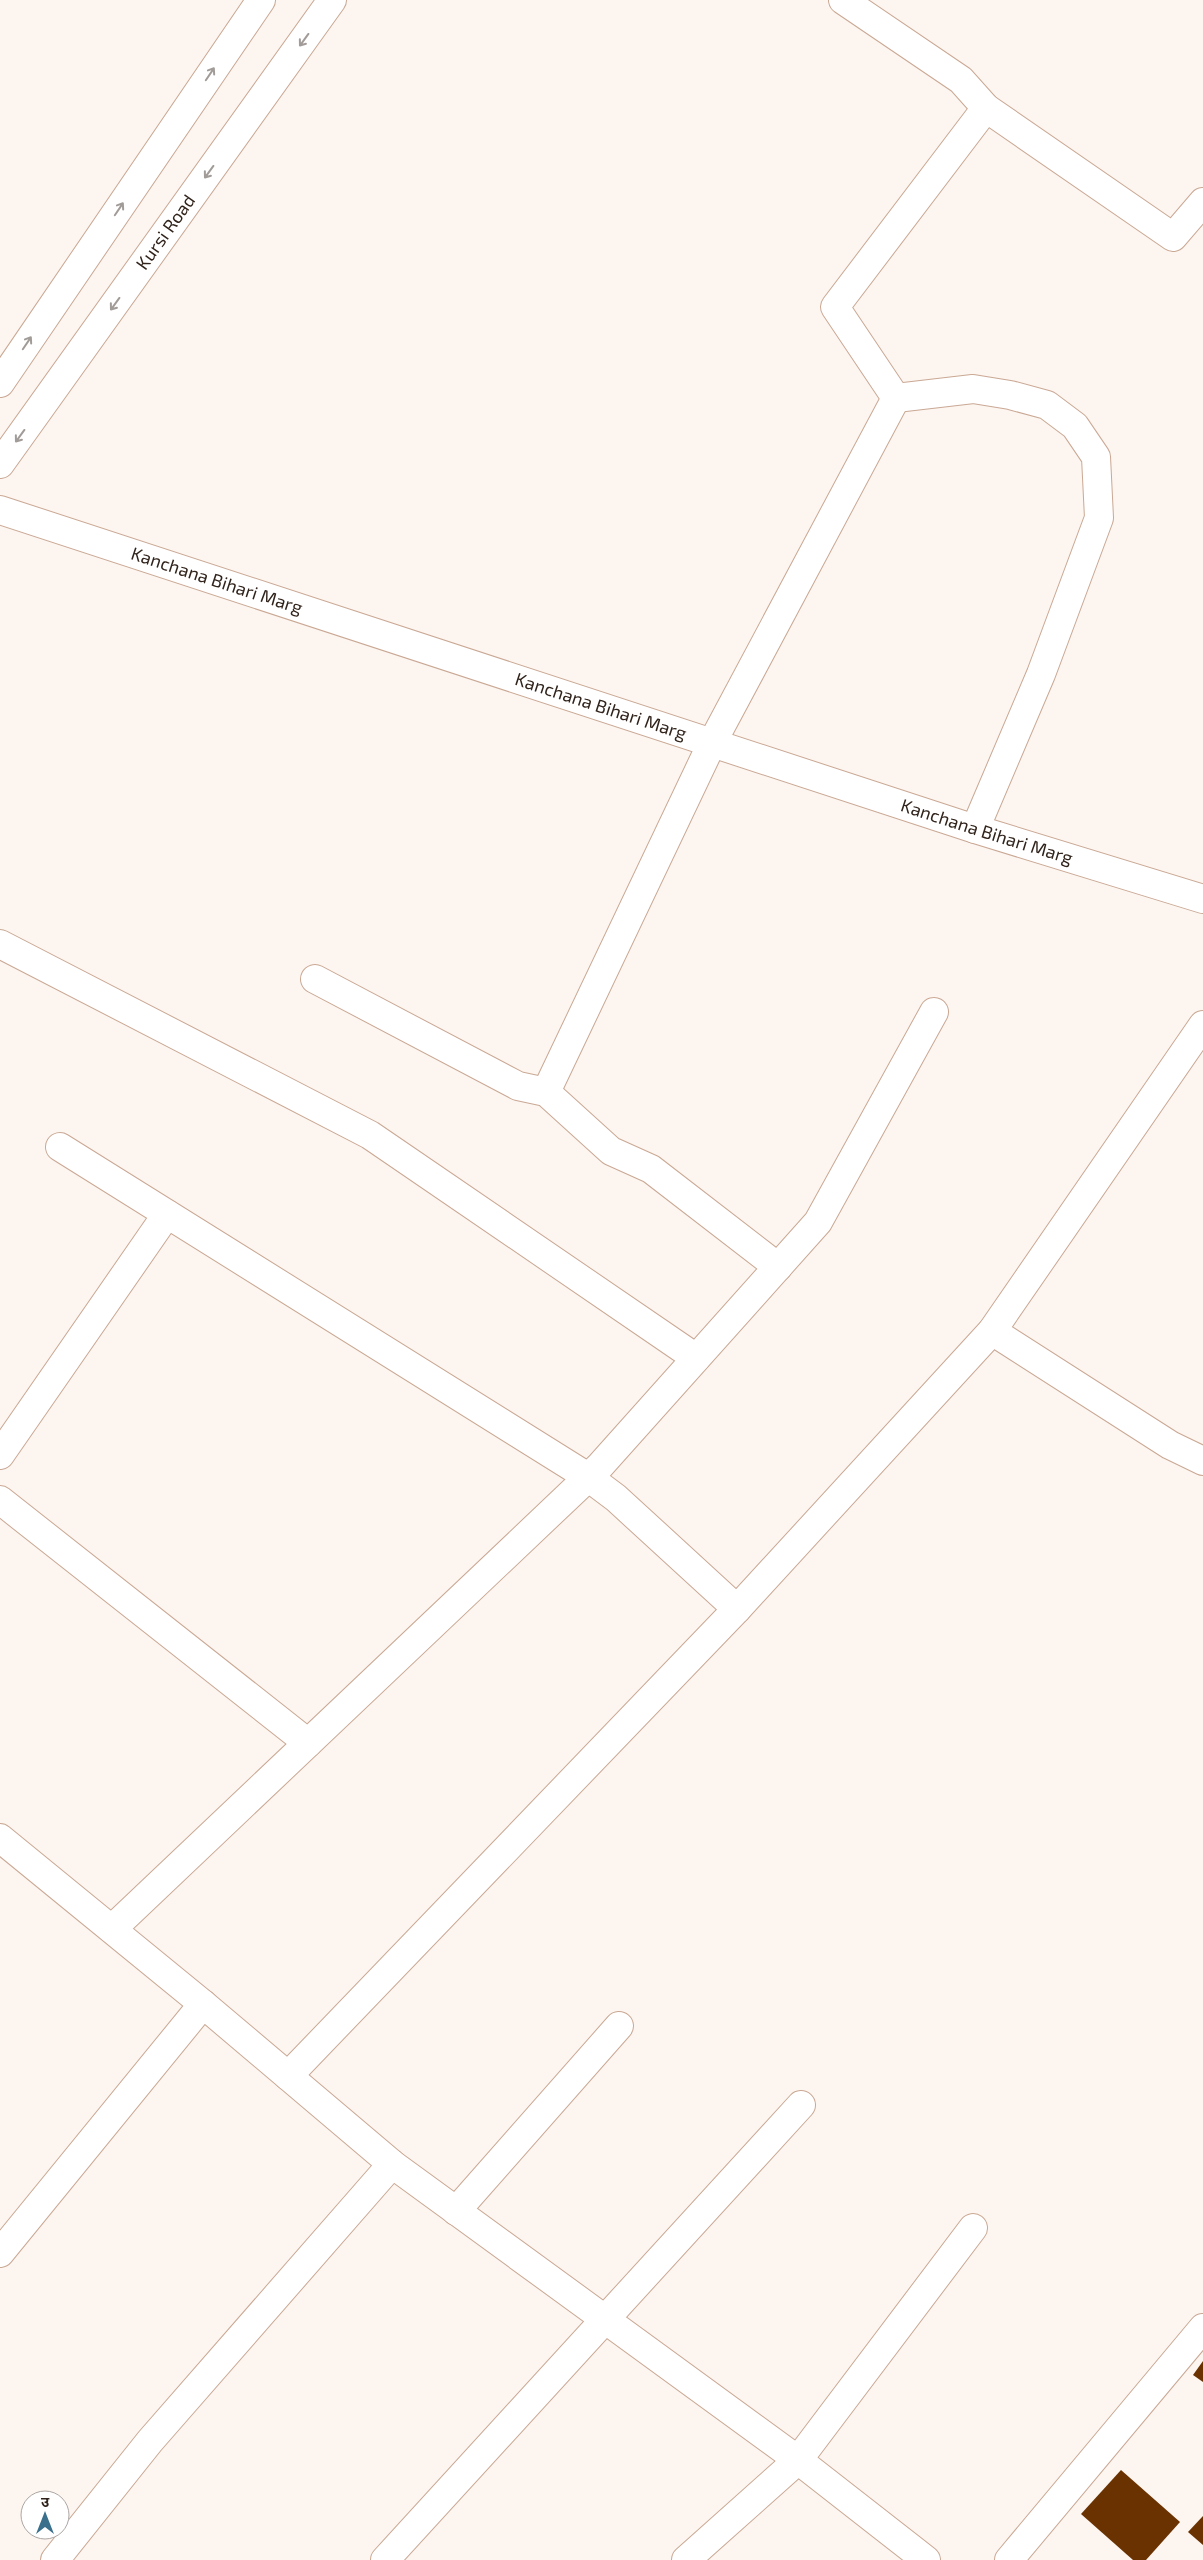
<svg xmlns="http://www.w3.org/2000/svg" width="1203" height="2560" viewBox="0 0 1203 2560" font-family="'Exo 2','Noto Sans Devanagari',sans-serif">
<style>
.building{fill:#6a3101}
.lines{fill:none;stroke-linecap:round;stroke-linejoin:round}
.street-casing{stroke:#caa894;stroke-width:30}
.secondary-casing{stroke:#caa894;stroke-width:30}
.street{stroke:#fff;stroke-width:28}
.secondary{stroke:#fff;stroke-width:28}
.oneway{stroke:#a29c99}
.labels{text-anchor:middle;stroke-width:5;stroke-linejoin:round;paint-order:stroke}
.street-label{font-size:18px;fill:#31241c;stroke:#fff}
</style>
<rect width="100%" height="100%" fill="#fcf5f0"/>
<g class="building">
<polygon points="1203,2361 1203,2382 1193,2375"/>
<polygon points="1121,2470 1180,2522 1146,2560 1133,2560 1081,2514"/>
<polygon points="1203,2516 1203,2545 1188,2532"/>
</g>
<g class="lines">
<defs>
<g id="street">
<polyline points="843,0 961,80 986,108 1173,237 1203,202"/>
<polyline points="896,398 973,389 1010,395 1047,405 1075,426 1096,457 1099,518 1041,674 975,829"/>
<polyline points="896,398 835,307 986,108"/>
<polyline points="0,944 370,1135 696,1358"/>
<polyline points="315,979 518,1086 546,1092 611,1151 651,1169 778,1267"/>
<polyline points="546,1092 712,743 896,398"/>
<polyline points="60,1147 588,1477 616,1498 737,1609"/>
<polyline points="992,1331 1170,1445 1203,1461"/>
<polyline points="0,1455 167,1214"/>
<polyline points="0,1500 308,1743"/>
<polyline points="0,1838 203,2004 392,2164 798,2460 926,2560"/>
<polyline points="112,1929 599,1467 818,1222 934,1012"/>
<polyline points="288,2076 737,1609 992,1331 1203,1025"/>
<polyline points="456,2211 619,2026"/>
<polyline points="0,2253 203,2004"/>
<polyline points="55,2560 150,2441 392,2164"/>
<polyline points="385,2560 801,2105"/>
<polyline points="686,2560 798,2460 973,2228"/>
<polyline points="1009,2560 1203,2328"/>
</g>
<g id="secondary">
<polyline points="0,383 261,0"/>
<path id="s1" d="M0,464l332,-464"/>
<path id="s2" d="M0,510l975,319 228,70"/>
</g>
</defs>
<use href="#street" class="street-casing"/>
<use href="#secondary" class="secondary-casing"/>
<use href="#street" class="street"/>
<use href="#secondary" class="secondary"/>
</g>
<defs><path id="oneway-shaft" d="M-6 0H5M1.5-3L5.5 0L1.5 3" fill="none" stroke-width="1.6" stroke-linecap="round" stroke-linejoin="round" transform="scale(1.25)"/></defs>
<g class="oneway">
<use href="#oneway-shaft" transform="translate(304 40) rotate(126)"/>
<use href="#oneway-shaft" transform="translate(210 74) rotate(-56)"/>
<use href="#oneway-shaft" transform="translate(209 172) rotate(126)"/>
<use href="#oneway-shaft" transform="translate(119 209) rotate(-56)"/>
<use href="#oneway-shaft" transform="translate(115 304) rotate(126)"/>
<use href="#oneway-shaft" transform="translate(27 343) rotate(-56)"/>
<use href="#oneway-shaft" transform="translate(20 436) rotate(126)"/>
</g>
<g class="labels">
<g class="street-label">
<text dy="6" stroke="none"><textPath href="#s1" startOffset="285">Kursi Road</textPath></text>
<text dy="6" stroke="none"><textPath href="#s2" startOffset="228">Kanchana Bihari Marg</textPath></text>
<text dy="6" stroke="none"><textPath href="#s2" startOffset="632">Kanchana Bihari Marg</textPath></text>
<text dy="6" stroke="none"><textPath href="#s2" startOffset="1038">Kanchana Bihari Marg</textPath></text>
</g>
</g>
<g transform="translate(45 2515)"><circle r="24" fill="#ffffff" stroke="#ada7a4"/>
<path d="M0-4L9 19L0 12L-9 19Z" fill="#3a708c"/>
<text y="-8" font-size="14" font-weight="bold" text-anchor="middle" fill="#31241c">उ</text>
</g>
</svg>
